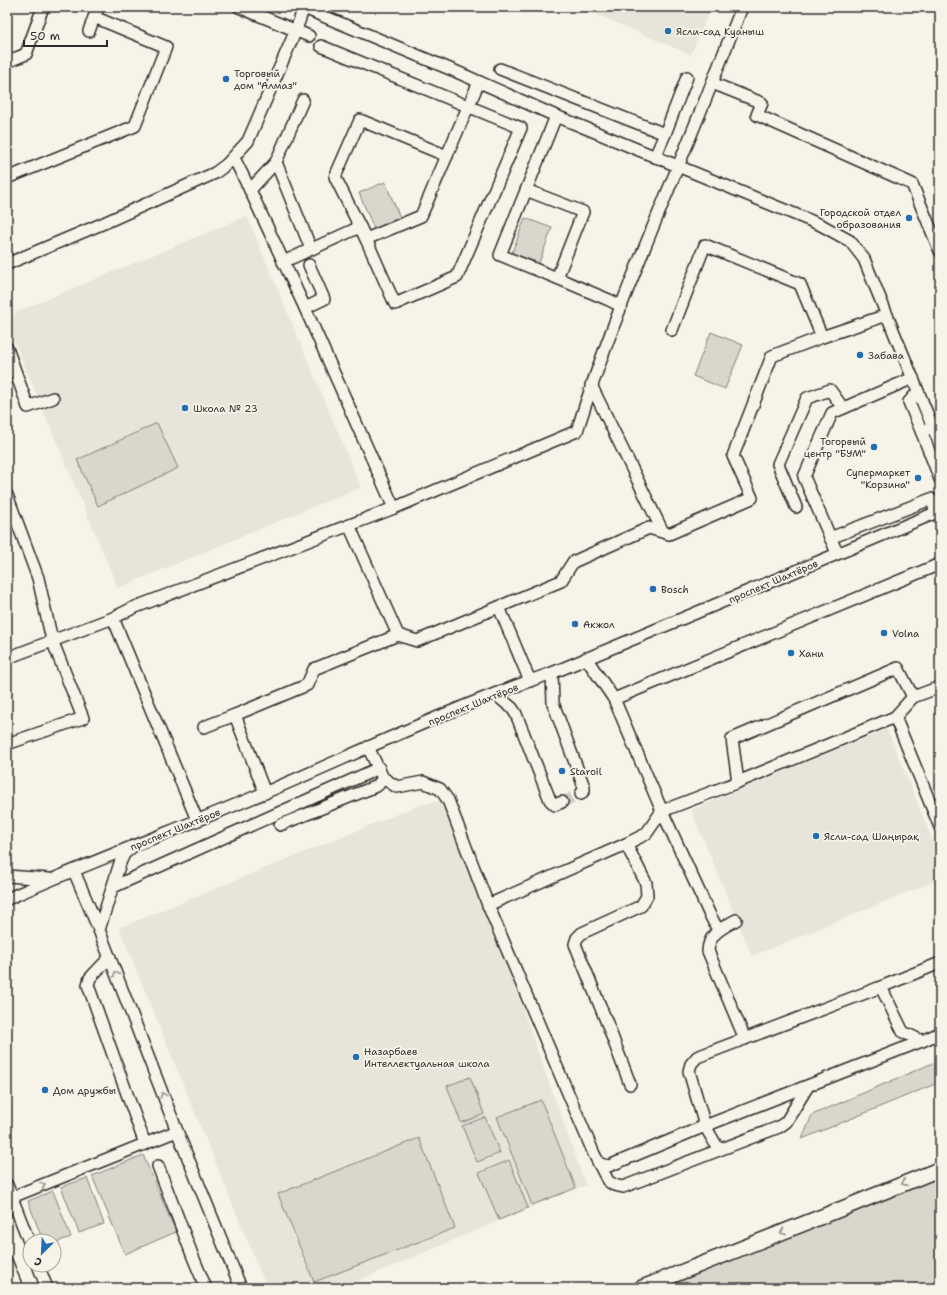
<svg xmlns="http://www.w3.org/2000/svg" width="947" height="1295" viewBox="0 0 947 1295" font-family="'Shantell Sans',sans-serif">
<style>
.built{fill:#e8e4da}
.green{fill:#dad6cc;stroke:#82807c}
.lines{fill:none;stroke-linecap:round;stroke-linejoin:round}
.minor-tunnel{stroke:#cecbc2;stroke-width:11;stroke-dasharray:11 5.5;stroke-linecap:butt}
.minor-casing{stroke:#2b2b2b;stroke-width:14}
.major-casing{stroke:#2b2b2b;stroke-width:17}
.minor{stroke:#f7f3e8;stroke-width:11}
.major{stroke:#f7f3e8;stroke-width:14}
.oneway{stroke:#918f8a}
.poi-dot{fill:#1f6fb2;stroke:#f7f3e8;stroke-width:1.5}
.labels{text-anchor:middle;stroke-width:3.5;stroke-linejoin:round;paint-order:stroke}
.poi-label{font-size:10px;fill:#2b2b2b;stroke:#f7f3e8;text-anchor:start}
.street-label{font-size:10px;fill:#2b2b2b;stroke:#f7f3e8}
</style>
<rect width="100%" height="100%" fill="#f7f3e8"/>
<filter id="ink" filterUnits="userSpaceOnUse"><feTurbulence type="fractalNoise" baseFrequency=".025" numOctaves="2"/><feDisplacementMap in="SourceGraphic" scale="8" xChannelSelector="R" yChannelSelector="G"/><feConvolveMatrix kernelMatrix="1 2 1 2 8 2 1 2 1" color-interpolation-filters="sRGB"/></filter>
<g filter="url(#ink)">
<g class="built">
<polygon points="579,7 711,7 691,55"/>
<polygon points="247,216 361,487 118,588 9,329 16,312"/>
<polygon points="887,729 940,858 940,879 752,956 691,810"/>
<polygon points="448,800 586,1186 576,1188 341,1288 267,1288 119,928 422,804"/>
</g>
<g class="green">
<polygon points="385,182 401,220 375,231 359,193"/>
<polygon points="525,218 552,228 539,263 512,253"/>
<polygon points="711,332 743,345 725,389 693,376"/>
<polygon points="157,423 178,468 98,506 77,460"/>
<polygon points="940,1060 940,1082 802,1139 812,1115"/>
<polygon points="470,1077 484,1114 461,1123 447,1086"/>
<polygon points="541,1100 576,1188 532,1205 497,1117"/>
<polygon points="485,1117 500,1153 477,1162 462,1126"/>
<polygon points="419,1138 455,1228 314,1282 278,1194"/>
<polygon points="143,1155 176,1232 125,1254 92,1176"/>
<polygon points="509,1160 528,1208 499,1220 479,1173"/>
<polygon points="940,1174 940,1288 659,1288"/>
<polygon points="87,1178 104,1224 79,1233 61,1187"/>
<polygon points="53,1191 71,1237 54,1243 54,1241 43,1241 28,1201"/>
</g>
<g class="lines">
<polyline class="minor-tunnel" points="562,802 581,794"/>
<defs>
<g id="minor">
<polyline points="239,7 309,36"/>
<polyline points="304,8 457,72 549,113 821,225 850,241 864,259 940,445"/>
<polyline points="89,31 98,7"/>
<path d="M321,46l200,82 -64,149 -62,27 -29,-65 55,-23c19,-44 38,-89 58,-134"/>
<polyline points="7,62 26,54 43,7"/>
<polyline points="500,69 665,134 655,157"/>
<polyline points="712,83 762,103 757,115 912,184 940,251"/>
<polyline points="665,134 687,77"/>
<polyline points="234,158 250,190 305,308 394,508"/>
<polyline points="276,162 311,249"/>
<polyline points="7,178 135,126 166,47 94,17"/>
<polyline points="250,190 276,162 303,100"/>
<polyline points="526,190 583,212 557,278 500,255 556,116"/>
<polyline points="366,239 335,177 360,120 447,156"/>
<polyline points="283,262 360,227"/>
<polyline points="7,264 104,223 215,173 227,164 248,141 296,30 304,7"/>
<polyline points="557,278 609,300 621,306"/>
<polyline points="305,308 324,299 309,265"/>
<polyline points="672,330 705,245 800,284 822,337"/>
<polyline points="7,348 28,407 53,398"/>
<polyline points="591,385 663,532"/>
<polyline points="918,392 909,402 922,433"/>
<polyline points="931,426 922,433 940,479"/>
<polyline points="7,495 38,578 52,640 83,718 7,744"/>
<polyline points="796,507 778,464 807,398 830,390 843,408"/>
<polyline points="349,525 398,635"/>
<polyline points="830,538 931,499 936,512"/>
<polyline points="837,553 804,477 832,413 913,378"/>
<polyline points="499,607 530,681"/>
<polyline points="7,658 113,618"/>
<polyline points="586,658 614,699 662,811 709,913 718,930"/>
<polyline points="552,673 553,703 584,787 584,790 581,794"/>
<polyline points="495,694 512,708 516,714 550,800 555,805 562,802"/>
<polyline points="614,699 940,564"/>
<polyline points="235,715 307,685 314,669 398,635 417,641 561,581 573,562 649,528 669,534 752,498 733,456 772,356 822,337 887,315"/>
<polyline points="895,717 940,827"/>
<polyline points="204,727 235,715 265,793"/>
<polyline points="368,747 383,778 397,787 423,782 440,789 448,800 488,905 594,1154 608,1181 614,1185 623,1187 779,1127 786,1122 808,1086"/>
<polyline points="738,782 732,739 898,668 913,697"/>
<path d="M197,820l-84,-202 20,-10 261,-100 183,-77c37,-119 89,-232 135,-348 10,-25 20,-51 30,-76"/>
<polyline points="280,825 369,789 378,785 383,778"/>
<polyline points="626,844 646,834 662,811 738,782 895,717 913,697 940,687"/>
<polyline points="74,871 99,930 177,1131 241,1288"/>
<polyline points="7,876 49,879"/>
<polyline points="113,887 379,768"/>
<path d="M7,899c85,-38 172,-70 257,-106 96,-41 189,-86 288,-120l388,-162"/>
<polyline points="488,905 626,844 646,883 647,896 641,906 582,933 577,938 575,944 607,1023 630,1084"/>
<path d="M736,920c-14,8 -27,13 -28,31l37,88"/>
<polyline points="99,930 120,863 124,854 131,848"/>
<polyline points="110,957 90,978 88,985 145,1144"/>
<polyline points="881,987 903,1032 922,1041 940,1033"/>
<polyline points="719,1150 705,1126 689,1071 691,1064 697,1057 881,987 940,963"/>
<polyline points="599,1164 609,1166 705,1126 922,1041"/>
<polyline points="158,1166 193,1257 206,1288"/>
<polyline points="7,1185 30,1244"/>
<polyline points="7,1199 177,1131"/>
<polyline points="7,1263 17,1288"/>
<polyline points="38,1265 47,1288"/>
</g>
<polyline id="major" points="641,1288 846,1207 940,1169"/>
</defs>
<use href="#minor" class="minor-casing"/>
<use href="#major" class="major-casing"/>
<use href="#minor" class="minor"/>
<use href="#major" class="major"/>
</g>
<defs><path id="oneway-chevron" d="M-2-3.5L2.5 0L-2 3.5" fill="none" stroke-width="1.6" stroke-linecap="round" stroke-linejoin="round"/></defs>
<g class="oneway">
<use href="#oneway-chevron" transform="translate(116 974) rotate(-111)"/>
<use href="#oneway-chevron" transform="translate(163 1095) rotate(-111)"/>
<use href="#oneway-chevron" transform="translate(904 1183) rotate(157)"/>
<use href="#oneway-chevron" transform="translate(43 1185) rotate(-22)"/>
<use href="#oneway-chevron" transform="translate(783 1232) rotate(159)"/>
</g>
</g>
<g class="poi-dot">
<circle cx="668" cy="31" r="4"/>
<circle cx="226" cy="79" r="4"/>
<circle cx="909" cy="218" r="4"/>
<circle cx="860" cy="355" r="4"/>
<circle cx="185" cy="408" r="4"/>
<circle cx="874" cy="447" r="4"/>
<circle cx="918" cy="478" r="4"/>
<circle cx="653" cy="589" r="4"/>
<circle cx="575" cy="624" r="4"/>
<circle cx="884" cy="633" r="4"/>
<circle cx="791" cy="653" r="4"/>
<circle cx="562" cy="771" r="4"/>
<circle cx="816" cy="836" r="4"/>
<circle cx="356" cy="1057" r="4"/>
<circle cx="45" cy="1090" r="4"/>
</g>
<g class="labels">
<g class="poi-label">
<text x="676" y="35">Ясли-сад Куаныш</text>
<text x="234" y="77">Торговый<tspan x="234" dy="12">дом "Алмаз"</tspan></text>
<text x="901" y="216" text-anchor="end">Городской отдел<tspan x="901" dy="12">образования</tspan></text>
<text x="868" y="359">Забава</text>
<text x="193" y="412">Школа № 23</text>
<text x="866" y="445" text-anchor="end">Тогорвый<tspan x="866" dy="12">центр "БУМ"</tspan></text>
<text x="910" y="476" text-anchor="end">Супермаркет<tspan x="910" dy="12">"Корзина"</tspan></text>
<text x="661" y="593">Bosch</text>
<text x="583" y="628">Акжол</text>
<text x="892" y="637">Volna</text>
<text x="799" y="657">Хани</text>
<text x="570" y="775">Staroil</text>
<text x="824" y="840">Ясли-сад Шаңырақ</text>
<text x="364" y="1055">Назарбаев<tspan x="364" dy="12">Интеллектуальная школа</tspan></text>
<text x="53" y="1094">Дом дружбы</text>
</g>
<g class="street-label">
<text transform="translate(773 581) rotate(-23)" y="4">проспект Шахтёров</text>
<text transform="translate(473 704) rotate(-22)" y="4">проспект Шахтёров</text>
<text transform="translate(175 829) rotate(-22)" y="4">проспект Шахтёров</text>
</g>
</g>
<rect width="947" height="1295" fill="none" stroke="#f7f3e8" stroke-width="24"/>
<rect x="12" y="12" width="923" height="1271" fill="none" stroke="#2b2b2b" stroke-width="1.5" filter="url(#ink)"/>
<g transform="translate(42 1253) rotate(204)"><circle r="19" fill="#f7f3e8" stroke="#a5a39c"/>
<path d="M0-3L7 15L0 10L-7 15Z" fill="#1f6fb2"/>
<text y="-6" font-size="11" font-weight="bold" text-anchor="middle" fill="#2b2b2b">С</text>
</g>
<path d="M24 40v6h83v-6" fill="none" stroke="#2b2b2b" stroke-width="2"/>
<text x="30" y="40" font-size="12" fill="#2b2b2b" stroke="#f7f3e8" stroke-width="3" paint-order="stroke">50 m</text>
</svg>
